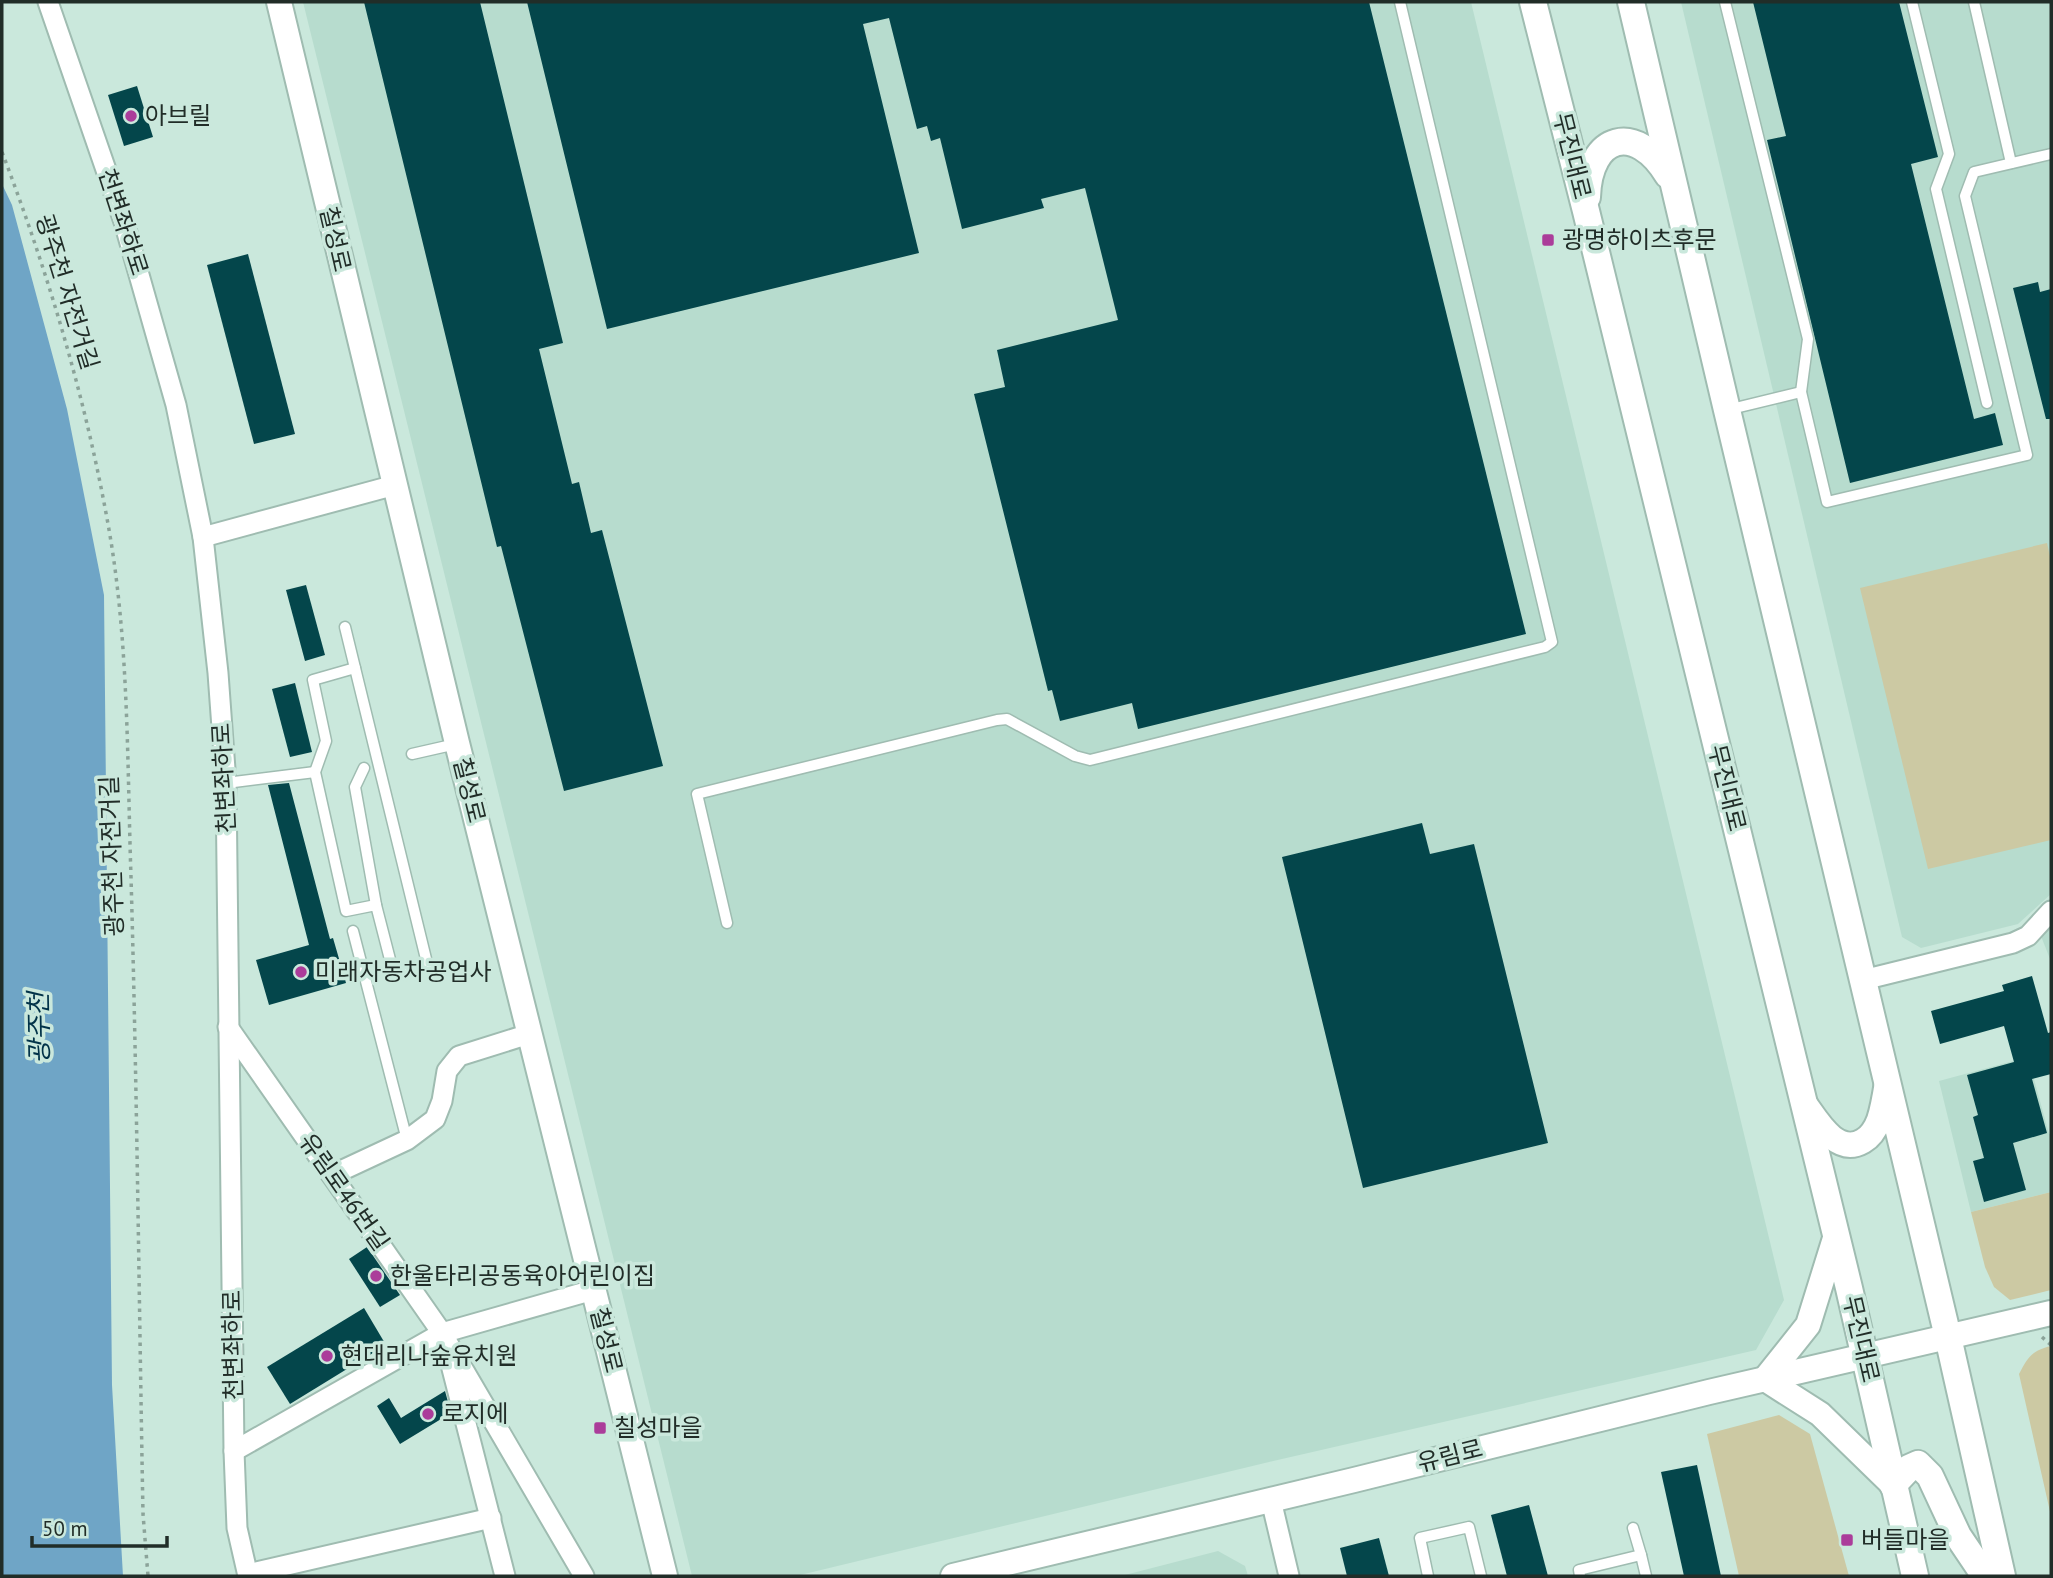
<svg xmlns="http://www.w3.org/2000/svg" width="2053" height="1578" viewBox="0 0 2053 1578" font-family="'PT Sans','Noto Sans KR',sans-serif">
<style>
.built{fill:#b7dcce}
.green{fill:#ccc9a3}
.water{fill:#6fa5c6}
.building{fill:#04464b}
.lines{fill:none;stroke-linecap:round;stroke-linejoin:round}
.service-casing{stroke:#9fbcb1;stroke-width:13}
.minor-casing{stroke:#9fbcb1;stroke-width:23}
.tertiary-casing{stroke:#9fbcb1;stroke-width:28}
.secondary-casing{stroke:#9fbcb1;stroke-width:30}
.path{stroke:#8ba399;stroke-width:3.5;stroke-dasharray:3.5 5;stroke-linecap:butt}
.service{stroke:#fff;stroke-width:10}
.minor{stroke:#fff;stroke-width:19}
.tertiary{stroke:#fff;stroke-width:24}
.secondary{stroke:#fff;stroke-width:26}
.poi-dot{fill:#ab3c9a;stroke:#cae8dc;stroke-width:2.5}
.labels{text-anchor:middle;stroke-width:7;stroke-linejoin:round;paint-order:stroke}
.poi-label{font-size:24px;fill:#212d28;stroke:#cae8dc;text-anchor:start}
.street-label{font-size:24px;fill:#212d28;stroke:#cae8dc}
.water-label{font-size:26px;font-style:italic;fill:#013248;stroke:#cae8dc}
</style>
<rect width="100%" height="100%" fill="#cae8dc"/>
<g class="built">
<polygon points="303,2 1471,2 1784,1300 1756,1350 1269,1462 796,1576 692,1576"/>
<polygon points="1681,2 2051,2 2051,894 2018,924 1921,948 1902,937"/>
<polygon points="2051,921 2051,958 2050,959 2039,931"/>
<polygon points="2028,1057 2049,1134 2051,1134 2051,1192 1971,1212 1939,1081"/>
<polygon points="1218,1551 1245,1566 1248,1576 1121,1576"/>
</g>
<g class="green">
<polygon points="2047,543 2051,561 2051,840 1928,869 1860,588"/>
<polygon points="2051,1192 2051,1290 2010,1300 1994,1287 1985,1267 1971,1212"/>
<path d="M2051,1346v170l-32,-142c9,-17 12,-23 32,-28z"/>
<polygon points="1779,1415 1810,1434 1849,1576 1739,1576 1707,1434"/>
</g>
<polygon class="water" points="2,184 12,205 67,409 104,595 112,1385 123,1576 2,1576"/>
<g class="building">
<polygon points="364,2 480,2 563,343 539,349 572,484 579,482 591,533 602,530 663,766 564,791 501,546 497,547"/>
<polygon points="527,2 1369,2 1526,634 1138,729 1132,703 1060,721 1052,690 1048,691 974,394 1005,387 997,350 1118,320 1085,188 1041,199 1044,208 962,229 940,138 931,141 927,126 917,129 889,18 863,24 919,253 607,329"/>
<polygon points="1753,2 1899,2 1938,157 1911,164 1974,419 1995,413 2003,445 1850,483 1767,140 1786,136"/>
<polygon points="137,86 153,137 124,146 108,95"/>
<polygon points="248,254 295,434 254,444 207,265"/>
<polygon points="2038,282 2040,292 2051,289 2051,419 2046,419 2013,288"/>
<polygon points="306,585 325,655 305,661 286,590"/>
<polygon points="295,683 312,752 290,757 272,689"/>
<polygon points="289,783 330,939 333,938 346,983 269,1005 256,960 309,945 268,785"/>
<polygon points="1422,823 1430,854 1474,844 1548,1143 1363,1188 1282,857"/>
<polygon points="2032,976 2048,1033 2051,1032 2051,1074 2032,1079 2047,1133 2013,1143 2026,1190 1984,1202 1973,1161 1984,1158 1973,1117 1978,1115 1967,1075 2014,1062 2004,1026 1940,1044 1931,1011 2004,991 2002,985"/>
<polygon points="367,1247 400,1295 380,1307 349,1259"/>
<polygon points="364,1308 386,1345 290,1404 267,1367"/>
<polygon points="445,1391 451,1413 400,1444 377,1406 389,1398 401,1418"/>
<polygon points="1697,1465 1721,1576 1684,1576 1661,1472"/>
<polygon points="1529,1505 1548,1576 1507,1576 1491,1515"/>
<polygon points="1379,1538 1389,1576 1347,1576 1340,1548"/>
</g>
<g class="lines">
<defs>
<g id="service">
<polyline points="1725,2 1808,339 1801,392 1827,502 2027,455 1965,196 1974,172 2051,154"/>
<polyline points="1912,2 1949,154 1936,189 1987,403"/>
<polyline points="1974,2 2011,163"/>
<polyline points="1727,410 1801,392"/>
<polyline points="345,627 355,668"/>
<polygon points="355,668 428,967 394,975 376,905 346,911 315,772 326,741 313,680"/>
<polyline points="412,754 456,744"/>
<polyline points="364,768 355,787 376,905"/>
<polyline points="226,783 315,772"/>
<polyline points="727,923 697,794 997,720 1007,719 1075,756 1090,760 1545,647 1552,642 1400,2"/>
<polyline points="353,931 407,1140"/>
<polyline points="1633,1528 1641,1555"/>
<polyline points="1428,1576 1420,1538 1469,1527 1481,1576"/>
<polyline points="1580,1576 1579,1570 1641,1555 1646,1576"/>
</g>
<g id="minor">
<polyline points="48,2 124,222 176,405 203,537 218,673 226,783 234,1451 237,1528 248,1576"/>
<polyline points="203,537 395,485"/>
<polyline points="1863,980 2013,943 2028,936 2051,911"/>
<polyline points="228,1027 442,1333 584,1576"/>
<polyline points="332,1175 407,1140 435,1119 442,1101 447,1071 459,1056 529,1034"/>
<polyline points="449,1357 505,1576"/>
<polyline points="234,1451 442,1333 593,1290"/>
<polyline points="1271,1500 1289,1576"/>
<polyline points="248,1574 491,1518"/>
</g>
<g id="tertiary">
<polyline points="279,2 457,743 665,1576"/>
<path d="M1805,1104c13,18 32,52 58,37 7,-4 13,-13 16,-21 4,-12 6,-25 8,-38"/>
<polyline points="1765,1379 1820,1414 1893,1485"/>
<polyline points="1765,1379 1808,1325 1836,1235"/>
<polyline points="953,1576 1354,1480 1709,1392 2051,1313"/>
</g>
<g id="secondary">
<polyline points="1533,2 1586,211 1849,1288 1915,1576"/>
<polyline points="1631,2 1727,410 1948,1337 2002,1576"/>
<path d="M1587,197c2,-63 49,-75 81,-22"/>
<polyline points="1893,1485 1909,1468 1918,1464 1930,1476 1958,1536 1985,1576"/>
</g>
</defs>
<use href="#service" class="service-casing"/>
<use href="#minor" class="minor-casing"/>
<use href="#tertiary" class="tertiary-casing"/>
<use href="#secondary" class="secondary-casing"/>
<g class="path">
<path d="M2,152c46,121 83,244 106,372 21,116 19,236 23,353 6,212 8,425 12,637l5,62"/>
<polyline points="2042,1337 2051,1345"/>
</g>
<use href="#service" class="service"/>
<use href="#minor" class="minor"/>
<use href="#tertiary" class="tertiary"/>
<use href="#secondary" class="secondary"/>
</g>
<g class="poi-dot">
<circle cx="131" cy="116" r="7"/>
<rect x="1541" y="233" width="14" height="14" rx="3.5"/>
<circle cx="301" cy="972" r="7"/>
<circle cx="376" cy="1276" r="7"/>
<circle cx="327" cy="1356" r="7"/>
<circle cx="428" cy="1414" r="7"/>
<rect x="593" y="1421" width="14" height="14" rx="3.5"/>
<rect x="1840" y="1533" width="14" height="14" rx="3.5"/>
</g>
<g class="labels">
<g class="poi-label">
<text x="145" y="124">아브릴</text>
<text x="1562" y="248">광명하이츠후문</text>
<text x="315" y="980">미래자동차공업사</text>
<text x="390" y="1284">한울타리공동육아어린이집</text>
<text x="341" y="1364">현대리나숲유치원</text>
<text x="442" y="1422">로지에</text>
<text x="614" y="1436">칠성마을</text>
<text x="1861" y="1548">버들마을</text>
</g>
<g class="street-label">
<text transform="translate(1572 156) rotate(76)" y="8">무진대로</text>
<text transform="translate(123 222) rotate(72)" y="8">천변좌하로</text>
<text transform="translate(335 239) rotate(77)" y="8">칠성로</text>
<text transform="translate(67 292) rotate(73)" y="8">광주천 자전거길</text>
<text transform="translate(224 778) rotate(-93)" y="8">천변좌하로</text>
<text transform="translate(1727 788) rotate(76)" y="8">무진대로</text>
<text transform="translate(469 790) rotate(76)" y="8">칠성로</text>
<text transform="translate(112 856) rotate(-92)" y="8">광주천 자전거길</text>
<text transform="translate(344 1192) rotate(55)" y="8">유림로46번길</text>
<text transform="translate(1861 1339) rotate(77)" y="8">무진대로</text>
<text transform="translate(606 1340) rotate(76)" y="8">칠성로</text>
<text transform="translate(233 1345) rotate(-91)" y="8">천변좌하로</text>
<text transform="translate(1450 1456) rotate(-14)" y="8">유림로</text>
</g>
<g class="water-label">
<text transform="translate(39 1028) rotate(-91)" y="9">광주천</text>
</g>
</g>
<rect width="2053" height="1578" fill="none" stroke="#212d28" stroke-width="7"/>
<path d="M32 1536v10h135v-10" fill="none" stroke="#212d28" stroke-width="3.5"/>
<text x="42" y="1536" font-size="21" fill="#212d28" stroke="#cae8dc" stroke-width="5" paint-order="stroke">50 m</text>
</svg>
